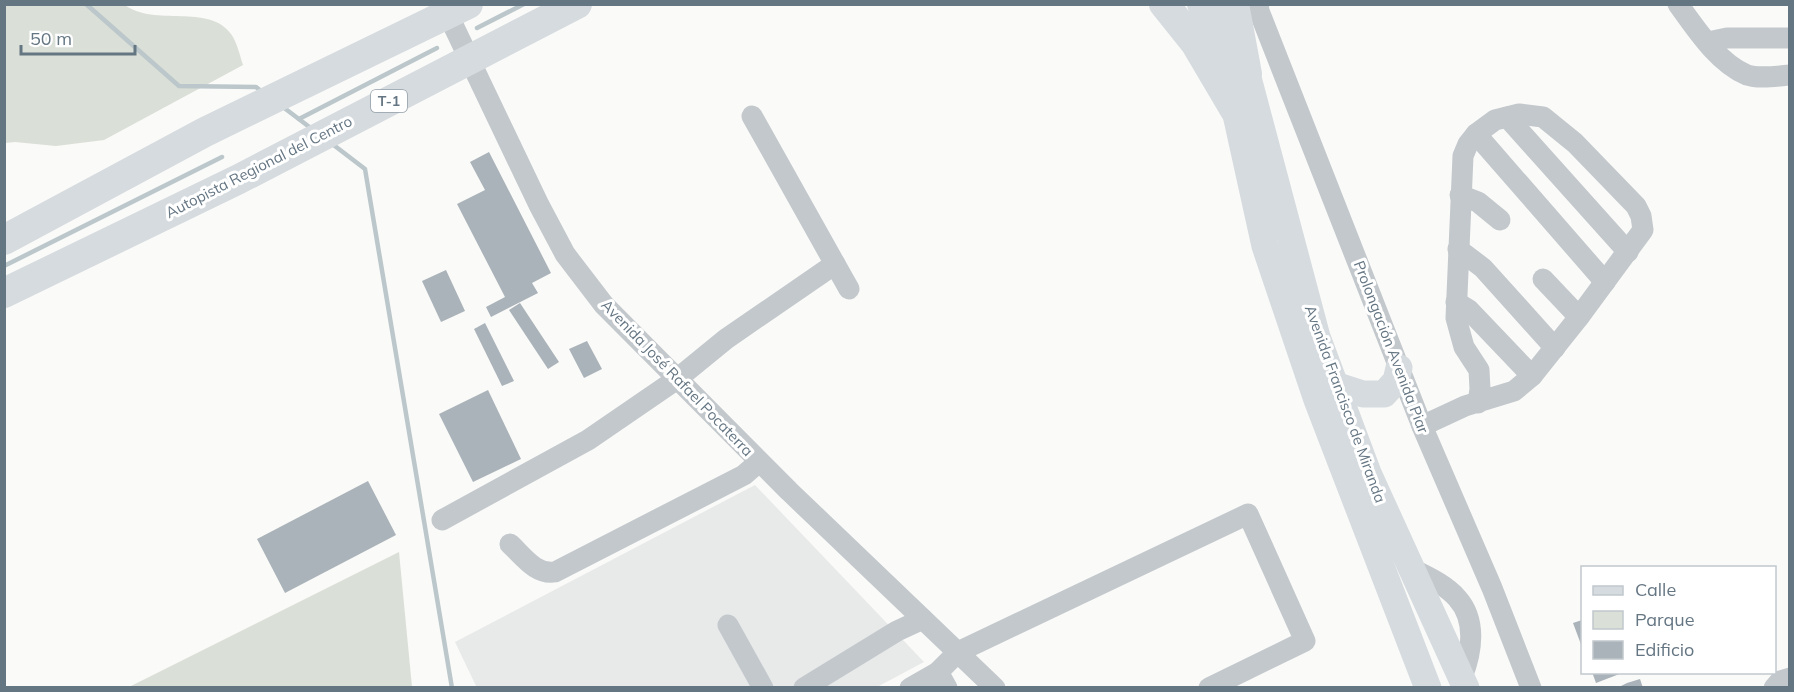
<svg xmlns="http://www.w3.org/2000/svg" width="1794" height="692" viewBox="0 0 1794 692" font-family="Mulish,sans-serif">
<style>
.built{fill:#e8e9e9}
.green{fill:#dadfd7}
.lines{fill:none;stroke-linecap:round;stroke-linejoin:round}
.stream{stroke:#bbc7cb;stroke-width:4.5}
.building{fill:#aab3b9}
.minor{stroke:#c3c8cc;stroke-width:21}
.major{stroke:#d6dbdf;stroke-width:27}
.highway{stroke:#d6dbdf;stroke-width:30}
.labels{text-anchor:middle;stroke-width:6;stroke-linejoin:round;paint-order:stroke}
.shield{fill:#fff;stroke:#939fa8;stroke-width:1.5}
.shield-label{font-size:14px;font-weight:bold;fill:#657683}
.street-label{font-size:15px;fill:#657683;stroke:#fff}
</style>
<rect width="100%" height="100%" fill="#fafaf8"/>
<polygon class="built" points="755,485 924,662 877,687 477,688 455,642"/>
<g class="green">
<path d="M4,5h121c29,22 84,-2 106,29 6,8 9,22 12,31l-139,75 -48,6 -41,-4 -10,1z"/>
<polygon points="399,552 412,687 129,687"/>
</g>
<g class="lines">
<g class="stream">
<polyline points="86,4 179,86 256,87 261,91"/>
<polyline points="477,28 524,4"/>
<polyline points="283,107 312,129"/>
<polyline points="299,119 437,48"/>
<polyline points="331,143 365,169 452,688"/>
<polyline points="4,266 222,157"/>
</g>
</g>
<g class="building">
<polygon points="489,152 551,273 532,283 538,293 491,317 486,307 505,297 457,204 485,190 470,162"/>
<polygon points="446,270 465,311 441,322 422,281"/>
<polygon points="520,303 559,362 548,369 509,310"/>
<polygon points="485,323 514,381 502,386 474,329"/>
<polygon points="587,341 602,369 584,378 569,349"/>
<polygon points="488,390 521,459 473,482 439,414"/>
<polygon points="368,481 396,535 285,593 257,539"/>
<polygon points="1582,620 1582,647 1573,623"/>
<polygon points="1592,672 1622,672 1622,673 1596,683"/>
<polygon points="1640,679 1643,688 1617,688 1627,683"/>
</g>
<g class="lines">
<g class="minor">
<polyline points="443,4 539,205 565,254 604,305 789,491 995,688"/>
<polyline points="1258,4 1259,11 1422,426 1492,588 1531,688"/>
<path d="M1678,4c18,25 40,59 69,71 12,4 30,1 43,0"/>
<polyline points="1708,42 1727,38 1790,38"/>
<polyline points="752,116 849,289"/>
<polyline points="1507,117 1628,252"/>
<polyline points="1476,134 1605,282"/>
<polyline points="1460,195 1478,202 1500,220"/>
<polyline points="1458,249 1483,268 1555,348"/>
<polyline points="1543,279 1579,317"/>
<polyline points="1456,302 1469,310 1532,376"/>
<polyline points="1422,426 1465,406 1514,391 1532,376 1579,317 1643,230 1641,216 1636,206 1575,143 1543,117 1519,114 1495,120 1476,134 1468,144 1463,156 1456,318 1464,347 1479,370 1480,389 1478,403"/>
<polyline points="442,520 588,440 677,379 726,339 835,264"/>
<path d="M510,544c14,13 26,31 45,28l189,-97 15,-13"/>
<path d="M1410,568c16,8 35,16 47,30 20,22 15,54 5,79"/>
<polyline points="728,625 763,688"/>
<polyline points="938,672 947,688"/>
<polyline points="804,688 897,631 923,619"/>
<polyline points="910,688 938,672 958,652 1248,514 1305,641 1209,688"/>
<polyline points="1774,688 1780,681 1790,678"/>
</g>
<g class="major">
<polyline points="1247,74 1317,337 1368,473 1466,688"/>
<polyline points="1235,110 1265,246 1317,400 1428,688"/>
<polyline points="1335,385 1363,394 1384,394 1396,381 1399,368"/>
</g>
<g class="highway">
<polyline points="1164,4 1196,44 1235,110"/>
<polyline points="1202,4 1215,32 1226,76"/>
<polyline points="1234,4 1247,74"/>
<polyline points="4,240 205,132 468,4"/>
<polyline points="4,293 239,179 577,4"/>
</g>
</g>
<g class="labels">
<rect class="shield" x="371" y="90" width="36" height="22" rx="4.5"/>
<g class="shield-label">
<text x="389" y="106">T-1</text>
</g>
<g class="street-label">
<text transform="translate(259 167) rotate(-27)" y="5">Autopista Regional del Centro</text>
<text transform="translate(1391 347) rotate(69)" y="5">Prolongación Avenida Piar</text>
<text transform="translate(677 378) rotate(46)" y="5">Avenida José Rafael Pocaterra</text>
<text transform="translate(1345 404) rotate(70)" y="5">Avenida Francisco de Miranda</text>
</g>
</g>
<rect width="1794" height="692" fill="none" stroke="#657683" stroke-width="12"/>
<rect x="1581" y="566" width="195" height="108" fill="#ffffff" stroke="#c1c8cd" stroke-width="1.5"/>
<rect x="1593" y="586" width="30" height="9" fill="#d6dbdf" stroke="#c1c8cd" stroke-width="1.5"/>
<text x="1635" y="596" font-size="18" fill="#657683">Calle</text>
<rect x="1593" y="611" width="30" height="18" fill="#dadfd7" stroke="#c1c8cd" stroke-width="1.5"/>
<text x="1635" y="626" font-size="18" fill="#657683">Parque</text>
<rect x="1593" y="641" width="30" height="18" fill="#aab3b9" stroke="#c1c8cd" stroke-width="1.5"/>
<text x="1635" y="656" font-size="18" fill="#657683">Edificio</text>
<path d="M21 45v9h114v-9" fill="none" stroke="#657683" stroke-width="3"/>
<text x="30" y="45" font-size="18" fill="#657683" stroke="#ffffff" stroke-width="4.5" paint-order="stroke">50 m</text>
</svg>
